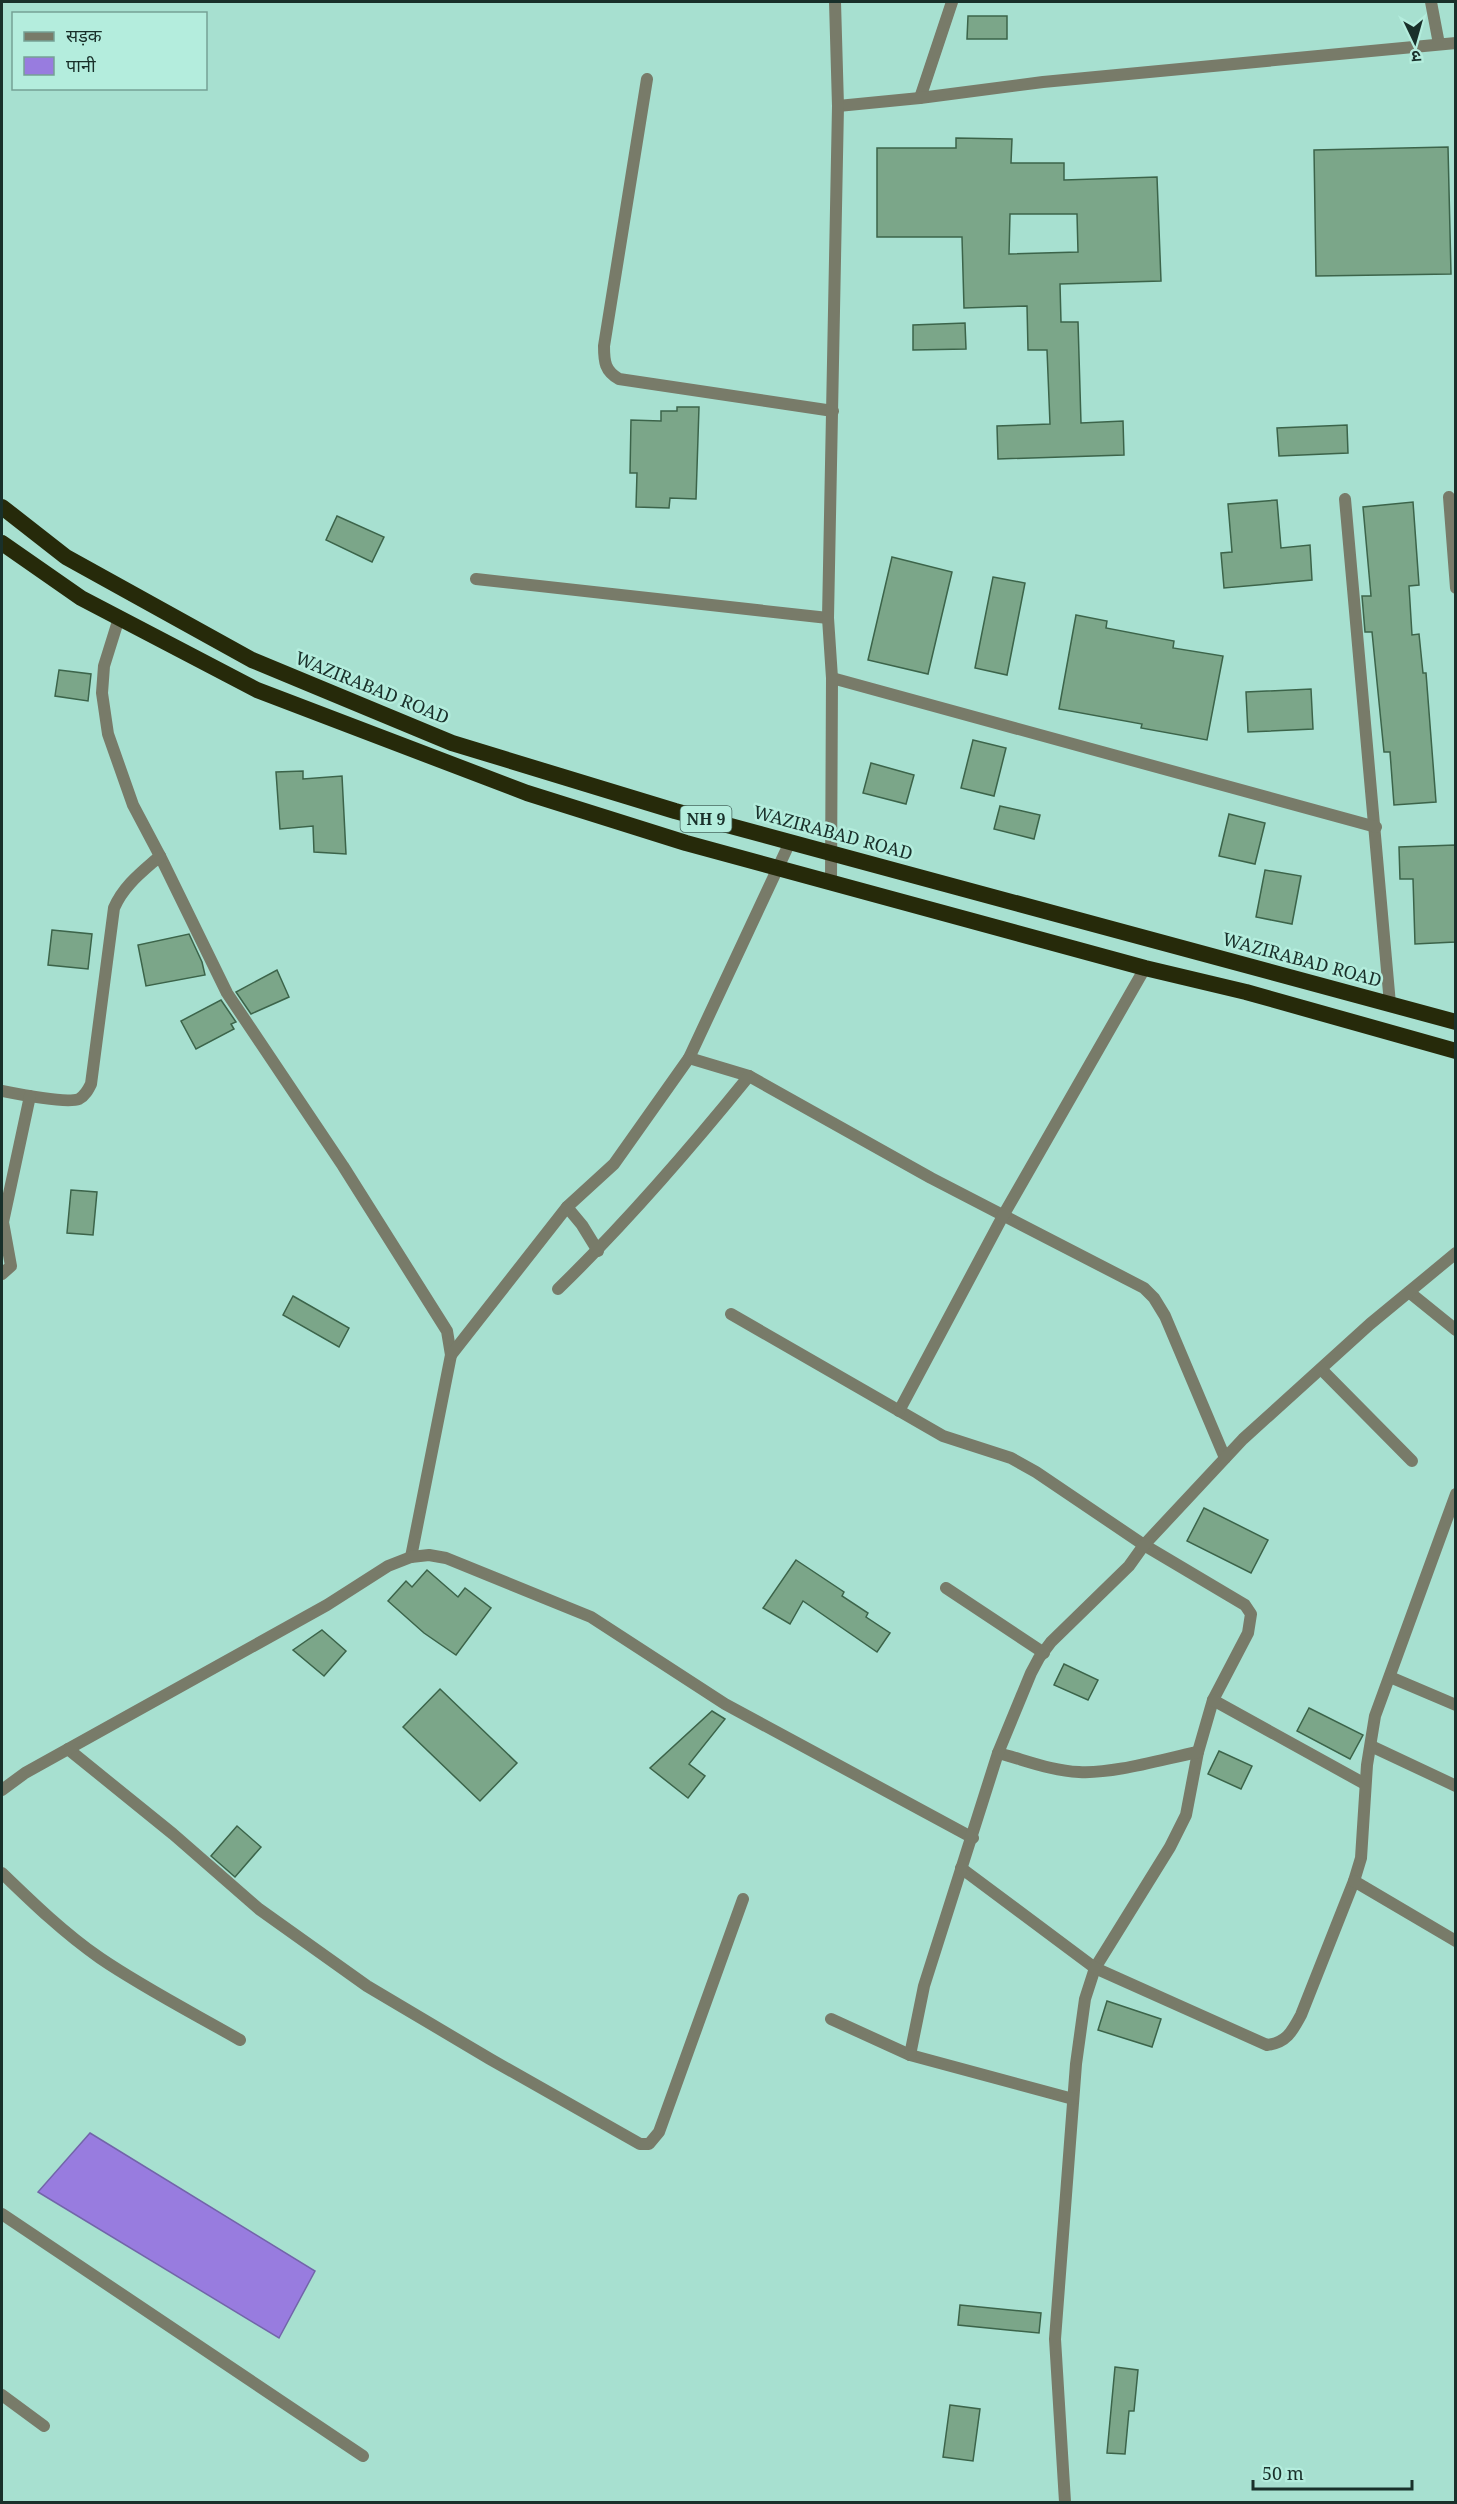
<svg xmlns="http://www.w3.org/2000/svg" width="1457" height="2504" viewBox="0 0 1457 2504" font-family="'Noto Serif','Noto Sans Devanagari',serif">
<style>
.water{fill:#987cdf;stroke:#7265a9;stroke-width:1.5}
.building{fill:#7ba689;stroke:#3c644a;stroke-width:1.5;fill-rule:evenodd}
.lines{fill:none;stroke-linecap:round;stroke-linejoin:round}
.service{stroke:#787b69;stroke-width:12}
.minor{stroke:#787b69;stroke-width:12}
.trunk{stroke:#262a0a;stroke-width:16}
.labels{text-anchor:middle;stroke-width:5;stroke-linejoin:round;paint-order:stroke}
.shield{fill:#b4eddd;stroke:#486960;stroke-width:1.5}
.shield-label{font-size:16px;font-weight:bold;fill:#19302a}
.street-label{font-size:18px;fill:#19302a;stroke:#b4eddd}
</style>
<rect width="100%" height="100%" fill="#a7e0d0"/>
<polygon class="water" points="90,2133 315,2271 279,2338 38,2192"/>
<g class="building">
<polygon points="968,16 1007,16 1007,39 967,39"/>
<path d="M956,138l56,1 -1,24h53v17l93,-3 4,104 -101,3 1,38h17l3,101 42,-2 1,34 -126,4 -1,-33 53,-2 -3,-74h-19l-1,-44 -63,2 -2,-71h-85v-89h79zM1010,214h67l1,38 -69,2z"/>
<polygon points="1448,147 1451,274 1316,276 1314,150"/>
<polygon points="965,323 966,349 913,350 913,325"/>
<polygon points="677,407 699,407 696,499 670,498 669,508 636,507 637,473 630,473 631,420 661,421 661,411 677,411"/>
<polygon points="1347,425 1348,453 1279,456 1277,428"/>
<polygon points="1277,500 1281,548 1310,545 1312,580 1224,588 1221,553 1232,552 1228,504"/>
<polygon points="1413,502 1419,585 1409,586 1412,635 1419,634 1423,673 1426,673 1436,802 1394,805 1390,752 1384,752 1372,632 1365,632 1362,596 1371,596 1363,507"/>
<polygon points="337,516 384,537 372,562 326,540"/>
<polygon points="892,557 952,572 928,674 868,660"/>
<polygon points="993,577 1025,583 1007,675 975,668"/>
<polygon points="1076,615 1107,621 1106,628 1174,641 1173,648 1223,656 1207,740 1141,728 1142,724 1059,709"/>
<polygon points="59,670 91,674 88,701 55,696"/>
<polygon points="1311,689 1313,729 1248,732 1246,692"/>
<polygon points="973,740 1006,748 994,796 961,788"/>
<polygon points="871,763 914,775 906,804 863,793"/>
<polygon points="303,771 303,779 342,776 346,854 314,852 313,826 280,829 276,772"/>
<polygon points="1000,806 1040,815 1034,839 994,829"/>
<polygon points="1229,814 1265,823 1255,864 1219,856"/>
<polygon points="1455,845 1455,942 1415,944 1413,879 1400,879 1399,847"/>
<polygon points="1265,870 1301,876 1292,924 1256,917"/>
<polygon points="52,930 92,934 88,969 48,965"/>
<polygon points="189,934 202,962 205,975 146,986 138,945"/>
<polygon points="277,970 289,997 251,1014 236,992"/>
<polygon points="221,1000 236,1022 231,1024 234,1029 196,1049 181,1021"/>
<polygon points="71,1190 97,1192 93,1235 67,1233"/>
<polygon points="293,1296 349,1328 339,1347 283,1315"/>
<polygon points="1204,1508 1268,1540 1251,1573 1187,1541"/>
<polygon points="796,1560 844,1592 842,1596 868,1613 866,1617 890,1633 877,1652 803,1601 790,1624 763,1608"/>
<polygon points="427,1570 458,1597 465,1588 491,1608 456,1655 424,1633 388,1601 406,1581 412,1587"/>
<polygon points="322,1630 346,1651 324,1676 293,1650"/>
<polygon points="1064,1664 1098,1680 1088,1700 1054,1685"/>
<polygon points="440,1689 517,1763 480,1801 403,1727"/>
<polygon points="1309,1708 1363,1735 1350,1759 1297,1731"/>
<polygon points="712,1711 725,1719 689,1764 705,1776 688,1798 650,1768"/>
<polygon points="1219,1751 1252,1766 1241,1789 1208,1774"/>
<polygon points="237,1826 261,1847 235,1877 211,1856"/>
<polygon points="1107,2001 1161,2019 1152,2047 1098,2030"/>
<polygon points="960,2305 1041,2313 1039,2333 958,2325"/>
<polygon points="1115,2367 1138,2370 1134,2411 1129,2411 1125,2454 1107,2453"/>
<polygon points="950,2405 980,2409 973,2461 943,2457"/>
</g>
<g class="lines">
<g class="service">
<path d="M647,79l-43,267c0,16 1,25 15,33l214,32"/>
<polyline points="1449,497 1456,588"/>
<polyline points="1345,499 1390,1004"/>
<polyline points="476,579 828,618"/>
<polyline points="832,678 1376,827"/>
<polyline points="2,2395 44,2426"/>
</g>
<g class="minor">
<polyline points="1431,2 1439,44"/>
<polyline points="920,98 952,2"/>
<polyline points="838,106 920,98 1043,82 1456,43"/>
<polyline points="119,618 104,666 102,693 108,734 133,805 160,856 227,993 343,1166 447,1331 451,1355 411,1557"/>
<polyline points="790,842 689,1058 749,1076 931,1178 1144,1288 1154,1298 1165,1316 1225,1458"/>
<polyline points="831,882 832,678 828,618 838,106 835,2"/>
<path d="M2,1091c15,3 64,13 77,8 6,-3 9,-9 12,-15l23,-176c10,-23 28,-36 46,-52"/>
<polyline points="567,1207 582,1225 598,1251"/>
<polyline points="2,1274 11,1266 3,1222 30,1096"/>
<path d="M558,1289c69,-67 131,-139 191,-213"/>
<polyline points="1409,1292 1456,1330"/>
<polyline points="731,1314 943,1436 1011,1458 1036,1472 1144,1545 1245,1605 1251,1614 1248,1633 1213,1700 1198,1752 1186,1815 1170,1847 1095,1968 1085,1999 1076,2064 1055,2339 1065,2502"/>
<polyline points="451,1355 567,1207 614,1164 689,1058"/>
<polyline points="1321,1369 1412,1461"/>
<polyline points="899,1411 1004,1214 1145,968"/>
<polyline points="946,1588 1044,1653"/>
<polyline points="1390,1677 1456,1705"/>
<polyline points="1213,1700 1365,1784"/>
<polyline points="1371,1746 1456,1786"/>
<polyline points="68,1749 173,1834 259,1909 367,1986 490,2059 640,2144 649,2144 659,2132 743,1899"/>
<path d="M998,1753c27,7 54,18 81,19 35,2 84,-13 119,-20"/>
<polyline points="2,1790 25,1773 327,1605 388,1566 411,1557 429,1555 446,1558 591,1617 725,1704 973,1838"/>
<path d="M961,1868l134,100 172,77c19,-2 25,-13 34,-30l53,-134 7,-23 6,-93 8,-49 81,-222"/>
<path d="M2,1873c31,30 62,60 98,85 44,30 93,55 140,82"/>
<polyline points="1354,1881 1456,1941"/>
<polyline points="831,2019 910,2055 1073,2099"/>
<polyline points="910,2055 924,1986 998,1753 1031,1673 1039,1658 1051,1642 1129,1566 1144,1545 1243,1439 1370,1324 1456,1253"/>
<polyline points="2,2214 363,2456"/>
</g>
<g class="trunk">
<polyline points="2,507 66,557 252,660 452,743 675,811 1456,1022"/>
<polyline points="2,543 81,598 257,690 527,793 686,843 1145,968 1246,992 1456,1051"/>
</g>
</g>
<g class="labels">
<rect class="shield" x="680.5" y="806" width="51" height="26" rx="4.5"/>
<g class="shield-label">
<text x="706" y="825">NH 9</text>
</g>
<g class="street-label">
<text transform="translate(372 688) rotate(22)" y="6">WAZIRABAD ROAD</text>
<text transform="translate(833 833) rotate(15)" y="6">WAZIRABAD ROAD</text>
<text transform="translate(1302 960) rotate(15)" y="6">WAZIRABAD ROAD</text>
</g>
</g>
<rect width="1457" height="2504" fill="none" stroke="#19302a" stroke-width="6"/>
<rect x="12" y="12" width="195" height="78" fill="#b4eddd" stroke="#76a195" stroke-width="1.5"/>
<rect x="24" y="32" width="30" height="9" fill="#787b69" stroke="#76a195" stroke-width="1.5"/>
<text x="66" y="42" font-size="18" fill="#19302a">सड़क</text>
<rect x="24" y="57" width="30" height="18" fill="#987cdf" stroke="#76a195" stroke-width="1.5"/>
<text x="66" y="72" font-size="18" fill="#19302a">पानी</text>
<g transform="translate(1415 42) rotate(175)" stroke="#b4eddd" stroke-width="4.5" paint-order="stroke">
<path d="M0-4.5L10 22L0 15L-10 22Z" fill="#19302a"/>
<text y="-9" font-size="16" font-weight="bold" text-anchor="middle" fill="#19302a">उ</text>
</g>
<path d="M1253 2480v9h159v-9" fill="none" stroke="#19302a" stroke-width="3"/>
<text x="1262" y="2480" font-size="18" fill="#19302a" stroke="#b4eddd" stroke-width="4.5" paint-order="stroke">50 m</text>
</svg>
